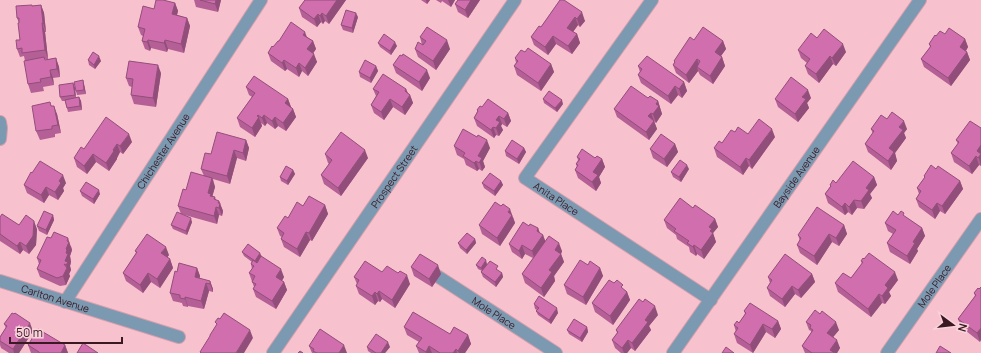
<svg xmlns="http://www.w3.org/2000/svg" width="981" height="353" viewBox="0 0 981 353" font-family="Manrope,sans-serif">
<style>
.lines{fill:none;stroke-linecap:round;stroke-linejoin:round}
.street-casing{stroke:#d29fac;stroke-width:14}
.street{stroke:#7b99b1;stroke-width:12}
.wall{fill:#b45f96}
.shaded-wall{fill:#924e7a}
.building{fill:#d16fae;stroke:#924e7a}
.labels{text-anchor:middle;stroke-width:4;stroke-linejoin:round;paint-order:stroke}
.street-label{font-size:10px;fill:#3b1923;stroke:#f9d3dc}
</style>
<rect width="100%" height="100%" fill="#f8c1ce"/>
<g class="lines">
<defs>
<g id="street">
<path id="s1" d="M652,0l-127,178 186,122"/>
<polyline points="0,122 1,128 0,139"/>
<path id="s2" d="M431,272l125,81"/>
<path id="s3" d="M0,281l179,56"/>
<path id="s4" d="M65,302l196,-302"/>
<path id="s5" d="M273,353l242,-353"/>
<path id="s6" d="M673,353l247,-353"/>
<path id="s7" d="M887,353l94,-134"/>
</g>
</defs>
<use href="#street" class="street-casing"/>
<use href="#street" class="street"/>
</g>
<g class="wall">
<polygon points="194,0 221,0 218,12 196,7"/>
<polygon points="305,0 346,0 329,24 325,21 323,24 321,22 317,27 302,17 299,8"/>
<polygon points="421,0 430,0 427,4"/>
<polygon points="436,0 455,0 451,7 442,1 441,3"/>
<polygon points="458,0 480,0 468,18 458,12 455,4"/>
<polygon points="560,0 585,21 580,27 578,25 573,32 577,34 580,43 572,54 556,44 548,55 534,45 531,37 541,27"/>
<polygon points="175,3 178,11 177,15 187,18 190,26 184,53 168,49 167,52 151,48 150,51 145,49 142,41 143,36 141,35 138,27 154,9"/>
<polygon points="41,5 44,13 46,32 45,32 48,59 45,59 45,60 56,58 59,67 60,77 53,78 54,85 43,87 44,91 31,93 28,84 25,61 24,56 20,57 17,49 20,40 19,23 17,18 32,6"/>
<polygon points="358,17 353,33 343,30 341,25"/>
<polygon points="945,34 965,39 968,47 966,51 967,52 970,60 951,86 924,67 921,59 930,47 929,44 936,36"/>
<polygon points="307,37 313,41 316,49 313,53 317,62 308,76 302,71 299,77 287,69 285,71 271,61 268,53 279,41"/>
<polygon points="420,37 450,49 436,70 418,57 415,49 422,45"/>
<polygon points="817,38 846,52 836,66 833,64 819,83 808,74 805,66 807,63 801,58 798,50"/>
<polygon points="694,40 723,41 726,49 721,56 722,57 725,66 713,84 700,75 698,71 689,83 676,73 673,65 674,63 674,61"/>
<polygon points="378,43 397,46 391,55 380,47"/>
<polygon points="525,52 551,64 554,72 541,91 517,75 514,66 516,63 515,58"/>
<polygon points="88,60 101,61 95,69 89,65"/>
<polygon points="393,65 430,78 422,91 396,73"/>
<polygon points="376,66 378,71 371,83 360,77 359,72"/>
<polygon points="638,66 684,82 687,91 682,98 678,95 671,104 641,83 638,75 640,72"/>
<polygon points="161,73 156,107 134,104 131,95 132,87 129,86 126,78"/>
<polygon points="83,80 84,84 86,94 77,95 76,91"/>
<polygon points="73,83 75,88 76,98 79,97 81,101 82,110 68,112 67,108 65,101 62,101 60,97"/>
<polygon points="246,87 288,99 291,107 293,109 296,117 286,131 278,126 275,129 267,123 265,126 261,123 262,126 255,137 240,127 237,118 252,97 249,95"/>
<polygon points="373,89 406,89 408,93 410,95 413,103 405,115 393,107 384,120 374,113 371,105 376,96"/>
<polygon points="648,98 658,101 662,114 656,123 654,121 657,129 649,140 617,117 614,109"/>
<polygon points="811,98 807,103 809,108 798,122 778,107 775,99"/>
<polygon points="543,99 563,104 557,112 544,103"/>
<polygon points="51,106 57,114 61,133 55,134 55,137 40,140 36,131"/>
<polygon points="482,107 508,113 511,121 507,127 502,124 501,126 503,130 499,136 496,135 494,138 477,126 474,118 477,112 477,110"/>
<polygon points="887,119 907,129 904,133 906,138 895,153 897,161 891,170 868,152 865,144 873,134 871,129"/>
<polygon points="981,128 981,166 979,165 972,174 954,162 951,153 958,144 956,140"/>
<polygon points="735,132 775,137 752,169 749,166 743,175 717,157 714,148 722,143"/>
<polygon points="246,140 249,148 246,161 237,158 230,184 213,179 215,187 212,196 215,197 216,200 219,201 223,211 222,216 219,215 217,224 181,214 178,206 186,190 204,176 201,169 211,154"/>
<polygon points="132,142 123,154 120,152 117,158 117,159 109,171 96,162 87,174 77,167 74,158 84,149"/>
<polygon points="675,144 678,152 667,167 653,158 650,149"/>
<polygon points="454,146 490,148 483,161 485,167 482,171 479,169 477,171 466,165 464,159 457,155"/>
<polygon points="524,148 526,152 519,164 506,156 505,151"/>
<polygon points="325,154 368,158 341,196 324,184 321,175 329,164 328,163"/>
<polygon points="577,157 602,159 605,167 599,177 601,183 596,191 578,178 575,170 577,167 576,164 578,160"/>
<polygon points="689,169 681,182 673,177 671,172"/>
<polygon points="936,169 960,181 963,189 945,214 940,211 935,219 919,207 916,199 919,194 917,188 925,177 924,176"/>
<polygon points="293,170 295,174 288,185 281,181 280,177"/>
<polygon points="32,173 66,183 63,188 64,191 58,200 49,195 44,203 27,193 24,185"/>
<polygon points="874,177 877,185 870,194 872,198 864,209 857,208 852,215 848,212 845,215 828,203 825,194 830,187 830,185"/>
<polygon points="501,181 503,185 495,196 484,188 482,183"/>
<polygon points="80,191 100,194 94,204 82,196"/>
<polygon points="325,205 328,214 312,241 310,240 300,257 284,247 281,239 282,237 280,236 277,228 288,218 303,206"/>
<polygon points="693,208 715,219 718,227 713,233 716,242 704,259 697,254 696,256 690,252 689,247 677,239 676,235 667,228 664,220"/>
<polygon points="53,215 54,220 47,235 39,231 37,226"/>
<polygon points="898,215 905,217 922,228 925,236 917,249 918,251 910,264 890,252 887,243 893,234 888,231 885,223"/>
<polygon points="0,217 19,225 37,229 36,245 29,254 23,250 20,254 0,241"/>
<polygon points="513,217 515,223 500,246 482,234 479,225"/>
<polygon points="192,222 187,235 173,229 171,225"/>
<polygon points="844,225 847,234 839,246 832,242 817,265 800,253 797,245 800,241 798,235"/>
<polygon points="529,226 538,228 540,233 543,235 545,241 562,251 561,254 564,262 554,276 555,281 544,297 525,283 522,274 533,258 525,254 522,259 512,252 509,244"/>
<polygon points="475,239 476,243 467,254 460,248 458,243"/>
<polygon points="71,246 72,250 70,256 71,262 70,266 71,270 69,274 68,273 70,276 66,285 60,286 40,277 37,269 39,264 37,258"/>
<polygon points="135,251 169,255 167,257 170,259 173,268 160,288 151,282 143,293 126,281 123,273 136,253"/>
<polygon points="242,252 262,257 284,277 282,281 284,282 287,290 276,309 256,297 253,289 254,287 249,273 252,269 251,264 252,262 244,256"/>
<polygon points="861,261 898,280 889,292 891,296 885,304 882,303 871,317 838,292 835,283 851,278 862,264"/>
<polygon points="487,264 502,273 503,277 496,287 483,277 481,272 482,271 478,269 476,265"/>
<polygon points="588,265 600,268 603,276 586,305 567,294 564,285"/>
<polygon points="411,267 441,274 432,287 414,276"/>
<polygon points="197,268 200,276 199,279 210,281 213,289 213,292 209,291 204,309 188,306 188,307 183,306 182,303 173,301 170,293 177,272"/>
<polygon points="382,272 410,284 395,308 382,299 380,302 378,301 375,305 359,294 356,286 357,284 354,277"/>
<polygon points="812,274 815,282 801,298 795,294 785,307 770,296 767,288 770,283 768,277"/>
<polygon points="978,288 980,342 961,327 958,319 975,296 974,293"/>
<polygon points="625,290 627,292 630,300 613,325 595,312 592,303"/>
<polygon points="534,304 558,313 551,324 538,315 536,311 537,310 535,309"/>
<polygon points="744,311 778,321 781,329 775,338 766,332 753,353 737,343 734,334 736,332 734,325 739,323 745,314"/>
<polygon points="14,314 33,331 19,353 9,353 1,348 0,345 0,337 6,328 4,324"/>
<polygon points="658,315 649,326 651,330 635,351 631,348 627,353 621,353 615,348 612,340 617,333 616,330"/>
<polygon points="806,322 839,330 833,337 840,348 837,353 805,353 802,346 811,333 811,331 809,330"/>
<polygon points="404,327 450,334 468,335 471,344 465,353 419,353 416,346 419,342 407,335"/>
<polygon points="587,327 588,332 582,342 569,334 567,330"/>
<polygon points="28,345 65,345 68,353 31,353"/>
<polygon points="309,346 347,353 312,353"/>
<polygon points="367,347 390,347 385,353 371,353 368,351"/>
</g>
<g class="shaded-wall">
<polygon points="216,0 221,0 218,12 215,4"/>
<polygon points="337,0 346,0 329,24 326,16"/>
<polygon points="426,0 430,0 427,4"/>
<polygon points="448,0 455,0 451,7"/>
<polygon points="471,0 480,0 468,18 465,10"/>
<polygon points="175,3 178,11 175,22 172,14"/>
<polygon points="41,5 44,13 46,32 43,23"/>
<polygon points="582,12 585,21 580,27 577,19"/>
<polygon points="322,13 325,21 323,24 320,16"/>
<polygon points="356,13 358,17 353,33 352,28"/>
<polygon points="318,14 321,22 317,27 314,19"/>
<polygon points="575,17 578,25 570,36 567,28"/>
<polygon points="187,18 190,26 184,53 181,44"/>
<polygon points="42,23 45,32 48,59 45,50"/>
<polygon points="305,32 308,40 303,35"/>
<polygon points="577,34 580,43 572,54 568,46"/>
<polygon points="553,36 556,44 548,55 545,47"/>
<polygon points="965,39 968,47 963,55 960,47"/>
<polygon points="148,40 151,48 150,51 147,42"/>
<polygon points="165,40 168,49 167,52 164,43"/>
<polygon points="447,40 450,49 436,70 433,61"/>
<polygon points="313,41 316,49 310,58 307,49"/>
<polygon points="723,41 726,49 718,60 715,52"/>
<polygon points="395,42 397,46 391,55 390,51"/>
<polygon points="843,44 846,52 836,66 832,58"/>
<polygon points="967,52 970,60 951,86 948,78"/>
<polygon points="314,54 317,62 308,76 305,68"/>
<polygon points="99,56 101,61 95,69 94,65"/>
<polygon points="830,56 833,64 819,83 816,74"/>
<polygon points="722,57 725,66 713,84 710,76"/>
<polygon points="56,58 59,67 60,77 57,69"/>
<polygon points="697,59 700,68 697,67 698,71 689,83 686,75"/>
<polygon points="284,60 287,69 285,71 282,63"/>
<polygon points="299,63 302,71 299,77 296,68"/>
<polygon points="551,64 554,72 541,91 538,83"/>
<polygon points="158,65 161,73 156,107 153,98"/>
<polygon points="376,66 378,71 371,83 370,78"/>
<polygon points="50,70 53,78 54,85 51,77"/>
<polygon points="427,70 430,78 422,91 419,82"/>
<polygon points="83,80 84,84 86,94 84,90"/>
<polygon points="684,82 687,91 682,98 679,89"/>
<polygon points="73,83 75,88 76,99 75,95"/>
<polygon points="675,86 678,95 671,104 668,96"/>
<polygon points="406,89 409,97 410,95 413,103 405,115 402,107 405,91"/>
<polygon points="808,90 811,98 807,103 809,108 798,122 795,114 802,97"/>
<polygon points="79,97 81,101 82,110 80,106"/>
<polygon points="288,99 291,107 288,111 285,103"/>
<polygon points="390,99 393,107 384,120 381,112"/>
<polygon points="562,100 563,104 557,112 555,108"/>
<polygon points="658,101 662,114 656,123 653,114 656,104"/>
<polygon points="54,106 57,114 61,133 58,125"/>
<polygon points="293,109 296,117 286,131 283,123"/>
<polygon points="508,113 511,121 507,127 504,119"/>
<polygon points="651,113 654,121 648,116"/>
<polygon points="258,115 262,126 255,137 252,128"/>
<polygon points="264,115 267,123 265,126 262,118"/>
<polygon points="499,116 502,124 501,126 503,130 499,136 496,128 496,120"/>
<polygon points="275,117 278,126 275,129 272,121"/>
<polygon points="654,121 657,129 649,140 646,132"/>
<polygon points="904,121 907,129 904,133 906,138 895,153 897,161 891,170 888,161 889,148 899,127"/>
<polygon points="493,127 496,135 494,138 491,130"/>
<polygon points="772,129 775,137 752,169 749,160"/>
<polygon points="129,134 132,142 123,154 120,146"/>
<polygon points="246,140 249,148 246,161 243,153"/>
<polygon points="487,140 490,148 483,161 485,167 482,171 478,156"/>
<polygon points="117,144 120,152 117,158 117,159 109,171 106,163"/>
<polygon points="675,144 678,152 667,167 664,159"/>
<polygon points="981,145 981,166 977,151"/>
<polygon points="524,148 526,152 519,164 517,159"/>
<polygon points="234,150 237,158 230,184 227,176"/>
<polygon points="365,150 368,158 341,196 338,188"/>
<polygon points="93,154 96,162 87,174 84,166"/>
<polygon points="976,156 979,165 972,174 969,166"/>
<polygon points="746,158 749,166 743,175 740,167"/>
<polygon points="602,159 605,167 599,177 601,183 596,191 592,182 593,172"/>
<polygon points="476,161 479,169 477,171 474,163"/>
<polygon points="687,165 689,169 681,182 679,177"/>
<polygon points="293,170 295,174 288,185 287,181"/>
<polygon points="63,175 66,183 63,188 64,191 58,200 55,192 59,181"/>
<polygon points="874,177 877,185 870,194 872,198 864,209 861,201 866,188"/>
<polygon points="212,178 215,187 212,198 208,193"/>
<polygon points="501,181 503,185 495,196 494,191"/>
<polygon points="960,181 963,189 945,214 942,206"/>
<polygon points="46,187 49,195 44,203 41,195"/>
<polygon points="99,190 100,194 94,204 93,199"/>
<polygon points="854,200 857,208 852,215 849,207"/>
<polygon points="219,201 223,211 222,216 219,208 218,203"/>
<polygon points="845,203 848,212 845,215 842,207"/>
<polygon points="937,203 940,211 935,219 932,210"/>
<polygon points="325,205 328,214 312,241 309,233"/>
<polygon points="216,207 219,215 217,224 214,216"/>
<polygon points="510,209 515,223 500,246 497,238 508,212"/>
<polygon points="53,215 54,220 47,235 46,230"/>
<polygon points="191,218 192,222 187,235 186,231"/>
<polygon points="715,219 718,227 713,233 716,242 704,259 701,250 709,227"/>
<polygon points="34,221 37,229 36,245 29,254 26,246"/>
<polygon points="844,225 847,234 839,246 836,238"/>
<polygon points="538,228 541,237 543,235 546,243 535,260 532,251 537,231"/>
<polygon points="922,228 925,236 917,249 918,251 910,264 907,256 913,242"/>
<polygon points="306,232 310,240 300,257 297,249"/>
<polygon points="829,234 832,242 817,265 814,256"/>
<polygon points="68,238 72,250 70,256 71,262 70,266 71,270 69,274 66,265 65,261 66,253 66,249"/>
<polygon points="475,239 476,243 467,254 466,250"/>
<polygon points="20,242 23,250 20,254 17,246"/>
<polygon points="559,243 562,251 561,254 564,262 554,276 555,281 544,297 541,288 549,270 555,250"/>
<polygon points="522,245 525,254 522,259 519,251"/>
<polygon points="694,245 697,254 696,256 693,247"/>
<polygon points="166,247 169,255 164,262 161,253"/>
<polygon points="260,253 262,257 257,265 255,261"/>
<polygon points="170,259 173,268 160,288 157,279"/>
<polygon points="486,260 487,264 483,272 481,268"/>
<polygon points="438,265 441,274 432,287 429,279"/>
<polygon points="67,268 70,276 66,285 63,276"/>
<polygon points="197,268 200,276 198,286 195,277"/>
<polygon points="600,268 603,276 586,305 583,297"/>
<polygon points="281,269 284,277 279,285 276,277"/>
<polygon points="895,272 898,280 889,292 891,296 885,304 882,296 885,285"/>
<polygon points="148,273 151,282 143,293 140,285"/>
<polygon points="502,273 503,277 496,287 495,282"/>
<polygon points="812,274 815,282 801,298 798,290"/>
<polygon points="407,275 410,284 395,308 392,300"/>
<polygon points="210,281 213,289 213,292 210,284"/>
<polygon points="284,282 287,290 276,309 272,301"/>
<polygon points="206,283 209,291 204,309 201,301"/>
<polygon points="792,286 795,294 785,307 782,299"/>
<polygon points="379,291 382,299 380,302 377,294"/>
<polygon points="375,292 378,301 375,305 372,296"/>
<polygon points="627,292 630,300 613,325 610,316"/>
<polygon points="879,294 882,303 871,317 868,309"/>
<polygon points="185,297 188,306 188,307 185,299"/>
<polygon points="655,306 658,315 649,326 651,330 635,351 632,343 645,320"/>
<polygon points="557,308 558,313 551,324 549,320"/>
<polygon points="778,321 781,329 775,338 772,329"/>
<polygon points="836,322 839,330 830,341 827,333"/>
<polygon points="30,323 33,331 19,353 14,353 13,349"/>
<polygon points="763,324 766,332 753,353 750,345"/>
<polygon points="587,327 588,332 582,342 580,338"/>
<polygon points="981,328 981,340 980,342 977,333"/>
<polygon points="250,330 253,338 244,353 236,353"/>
<polygon points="468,335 471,344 465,353 459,353 458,351"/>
<polygon points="628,340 631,348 627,353 624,353 622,348"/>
<polygon points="837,340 840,348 837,353 832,353 830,350"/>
<polygon points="388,342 390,347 385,353 381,353"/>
<polygon points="65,345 68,353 61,353"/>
<polygon points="344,345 347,353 339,353"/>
<polygon points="429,346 432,353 426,353 426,352"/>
<polygon points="456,349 457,353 453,353"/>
</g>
<g class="building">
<polygon points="156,0 163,0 175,3 172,14 187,18 181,44 165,40 164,43 148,40 147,42 142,41 145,29 138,27 143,6 154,9"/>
<polygon points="200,0 216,0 215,4"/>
<polygon points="305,0 337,0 326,16 322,13 320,16 318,14 314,19 299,8"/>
<polygon points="458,0 471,0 465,10 455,4"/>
<polygon points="560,0 564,0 582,12 577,19 575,17 567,28 577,34 568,46 553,36 545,47 531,37 539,26 541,27"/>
<polygon points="32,5 32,6 41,5 43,23 42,23 45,50 22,53 22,48 17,49 16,40 20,40 18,23 19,23 19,18 17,18 16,6"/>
<polygon points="346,10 356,13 352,28 341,25"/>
<polygon points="291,22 305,32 303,35 313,41 307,49 314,54 305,68 299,63 296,68 284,60 282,63 268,53 272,46 273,47 278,41 279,41"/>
<polygon points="427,27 447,40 433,61 415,49 418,42 423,45 426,41 420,37"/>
<polygon points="703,27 723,41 715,52 722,57 710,76 697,67 700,61 697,59 686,75 673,65 675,62 674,61 690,37 694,40"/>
<polygon points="949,28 965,39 960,47 967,52 948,78 921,59 931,46 929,44 935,35 936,36 940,31 945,34"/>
<polygon points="824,29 843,44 832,58 830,56 816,74 805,66 810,59 798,50 811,33 817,38"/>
<polygon points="384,34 395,42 390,51 378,43"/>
<polygon points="528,48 551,64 538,83 514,66 518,61 515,58 521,50 525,52"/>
<polygon points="93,52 99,56 94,65 88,60"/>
<polygon points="403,54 427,70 419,82 393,65 400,55 402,56"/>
<polygon points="647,56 684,82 679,89 675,86 668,96 638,75 642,69 638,66"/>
<polygon points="44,57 45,60 56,58 57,69 50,70 51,77 40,79 41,82 28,84 24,61"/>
<polygon points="365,60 376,66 370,78 359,72"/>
<polygon points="129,61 158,65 153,98 131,95 133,79 126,78"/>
<polygon points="383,74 406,89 405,91 410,95 402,107 390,99 381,112 371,105 379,92 373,89"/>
<polygon points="254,76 288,99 285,103 293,109 283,123 275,117 272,121 264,115 262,118 258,115 257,116 259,117 252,128 237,118 255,93 246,87"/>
<polygon points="791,77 808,90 802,97 806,99 795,114 775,99"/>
<polygon points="83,80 84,90 76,91 74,82"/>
<polygon points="73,83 75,95 60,97 59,85"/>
<polygon points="631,86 648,98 650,96 658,101 656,104 659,106 653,114 651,113 648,116 654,121 646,132 614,109"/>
<polygon points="549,91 562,100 555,108 543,99"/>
<polygon points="79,97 80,106 67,108 65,100"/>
<polygon points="488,99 508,113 504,119 499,116 496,120 500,122 496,128 493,127 491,130 474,118 478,111 477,110 480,106 482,107"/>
<polygon points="50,102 51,106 54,106 58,125 52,126 52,129 36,131 32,106"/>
<polygon points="892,112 904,121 899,127 903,130 889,148 894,152 888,161 865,144 874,131 871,129 881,115 887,119"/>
<polygon points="106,117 129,134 120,146 117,144 113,150 114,151 106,163 93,154 84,166 74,158 81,147 84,149"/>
<polygon points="759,119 772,129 749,160 746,158 740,167 714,148 719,141 722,143 731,130 735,132 738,127 748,134"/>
<polygon points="970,121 981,128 981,145 977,151 981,154 978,158 976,156 969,166 951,153 959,142 956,140"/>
<polygon points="463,129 477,137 478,135 487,140 478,156 482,158 479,163 476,161 474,163 463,156 465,153 454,146"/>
<polygon points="217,132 246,140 243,153 234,150 227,176 201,169 205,153 211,154"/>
<polygon points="341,132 365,150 338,188 321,175 332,160 325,154"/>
<polygon points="661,134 675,144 664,159 650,149"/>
<polygon points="512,140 524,148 517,159 505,151"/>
<polygon points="582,149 595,158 597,156 602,159 593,172 598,175 592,182 575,170 578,165 576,164 580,159 577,157"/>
<polygon points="680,160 687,165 679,177 671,172"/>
<polygon points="40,161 63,175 59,181 61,183 55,192 46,187 41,195 24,185 31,172 32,173"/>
<polygon points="853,161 874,177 866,188 869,190 861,201 854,200 849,207 845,203 842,207 825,194 831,186 830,185 833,180 836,183"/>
<polygon points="931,165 936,169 938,166 960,181 942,206 937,203 932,210 916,199 921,191 917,188 925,177 924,176"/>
<polygon points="286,166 293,170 287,181 280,177"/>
<polygon points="191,172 212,178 208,193 211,194 210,196 215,197 214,199 219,201 218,203 220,203 219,208 216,207 214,216 178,206 183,189 186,190"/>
<polygon points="490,173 501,181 494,191 482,183"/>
<polygon points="86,182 99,190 93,199 80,191"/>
<polygon points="309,196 325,205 309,233 306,232 297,249 281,239 284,233 277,228 285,216 288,218 297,202 303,206"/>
<polygon points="680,198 693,208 695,205 715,219 709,227 712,229 710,231 713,233 701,250 694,245 693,247 687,243 689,241 674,231 676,229 664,220"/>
<polygon points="495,202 501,206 503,204 510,209 508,212 512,215 497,238 479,225"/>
<polygon points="817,207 844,225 836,238 829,234 814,256 797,245 801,238 798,235"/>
<polygon points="44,211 53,215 46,230 37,226"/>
<polygon points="893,211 898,215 901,211 904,213 903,215 922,228 913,242 915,243 907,256 887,243 896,230 885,223"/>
<polygon points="177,212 191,218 186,231 171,225"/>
<polygon points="2,214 19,225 26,215 34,221 33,236 26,246 20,242 17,246 0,234 0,217"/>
<polygon points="523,222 529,226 530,224 538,228 537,231 543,235 532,251 522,245 519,251 509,244"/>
<polygon points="54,232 68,238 67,241 69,242 66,249 67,250 66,253 68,254 65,261 68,262 66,265 64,264 67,268 63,276 57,278 37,269 41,260 37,258 47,237 51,238"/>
<polygon points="467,233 475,239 466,250 458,243"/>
<polygon points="147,234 166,247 161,253 170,259 157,279 148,273 140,285 123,273 137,252 135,251"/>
<polygon points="549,236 559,243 555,250 561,254 549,270 552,272 541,288 522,274"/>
<polygon points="248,244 260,253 255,261 242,252"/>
<polygon points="869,253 895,272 885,285 888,288 882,296 879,294 868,309 835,283 843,273 851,278 863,262 861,261 863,258 864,259"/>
<polygon points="420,254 438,265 429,279 411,267"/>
<polygon points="785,254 812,274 798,290 792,286 782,299 767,288 772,280 768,277"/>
<polygon points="261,256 281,269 276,277 284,282 272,301 253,289 256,284 252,282 255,276 249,273 254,266 251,264 253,260 257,263"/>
<polygon points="482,257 486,260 481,268 476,265"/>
<polygon points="580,260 588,265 590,261 600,268 583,297 564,285"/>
<polygon points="365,261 382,272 387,266 398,273 400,271 407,275 392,300 379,291 377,294 375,292 372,296 356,286 359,280 354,277"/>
<polygon points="490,261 498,266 496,269 502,273 495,282 481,272"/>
<polygon points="179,263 197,268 195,277 210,281 210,284 206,283 201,301 185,297 185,299 180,298 180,295 170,293 175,271 177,272"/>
<polygon points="609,280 614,283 617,280 623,285 621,287 627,292 610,316 592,303"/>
<polygon points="981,287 981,328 977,333 958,319 976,295 974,293 978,288 979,289"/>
<polygon points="539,296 557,308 549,320 536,311 539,308 534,304"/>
<polygon points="639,299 643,302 645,299 655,306 645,320 648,322 632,343 628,340 622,348 612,340 618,332 616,330"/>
<polygon points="750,303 778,321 772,329 763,324 750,345 734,334 738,328 734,325 737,321 739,323 746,313 744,311"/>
<polygon points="815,310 820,314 822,311 836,322 827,333 837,340 830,350 835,353 812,353 802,346 813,330 810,328 811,325 806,322"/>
<polygon points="413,312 450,334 454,327 468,335 458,351 456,349 453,353 440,353 429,346 426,352 416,346 422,338 404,327"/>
<polygon points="12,313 14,314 15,313 30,323 13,349 0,341 0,337 7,326 4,324"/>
<polygon points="224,313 250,330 236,353 201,353 200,352 210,336 210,335 217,324 215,322 218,318 220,319"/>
<polygon points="574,319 587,327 580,338 567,330"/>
<polygon points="38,329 65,345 61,353 39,353 39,352 28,345"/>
<polygon points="320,329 344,345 339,353 317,353 313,351 314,349 309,346"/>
<polygon points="376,334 388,342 381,353 376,353 367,347"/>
<polygon points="83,343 98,353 77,353"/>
<polygon points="940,346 951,353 936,353"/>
<polygon points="726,347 734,353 722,353"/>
<polygon points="300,351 303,353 298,353"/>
</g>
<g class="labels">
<g class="street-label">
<text dy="4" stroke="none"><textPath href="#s4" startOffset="180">Chichester Avenue</textPath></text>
<text dy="4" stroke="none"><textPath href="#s5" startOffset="214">Prospect Street</textPath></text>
<text dy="4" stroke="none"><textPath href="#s6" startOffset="215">Bayside Avenue</textPath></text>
<text dy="4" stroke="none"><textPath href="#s1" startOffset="256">Anita Place</textPath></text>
<text dy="4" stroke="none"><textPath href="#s7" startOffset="82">Mole Place</textPath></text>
<text dy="4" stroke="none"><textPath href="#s3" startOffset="58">Carlton Avenue</textPath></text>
<text dy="4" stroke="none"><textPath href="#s2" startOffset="75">Mole Place</textPath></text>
</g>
</g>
<g transform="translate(953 325) rotate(105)" stroke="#f9d3dc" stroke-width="3" paint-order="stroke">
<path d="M0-3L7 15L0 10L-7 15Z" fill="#3b1923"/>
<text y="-6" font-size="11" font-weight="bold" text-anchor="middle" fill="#3b1923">N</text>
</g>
<path d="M10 337v6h112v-6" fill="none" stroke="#3b1923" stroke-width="2"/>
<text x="16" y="337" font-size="12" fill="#3b1923" stroke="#f9d3dc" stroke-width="3" paint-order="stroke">50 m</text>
</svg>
